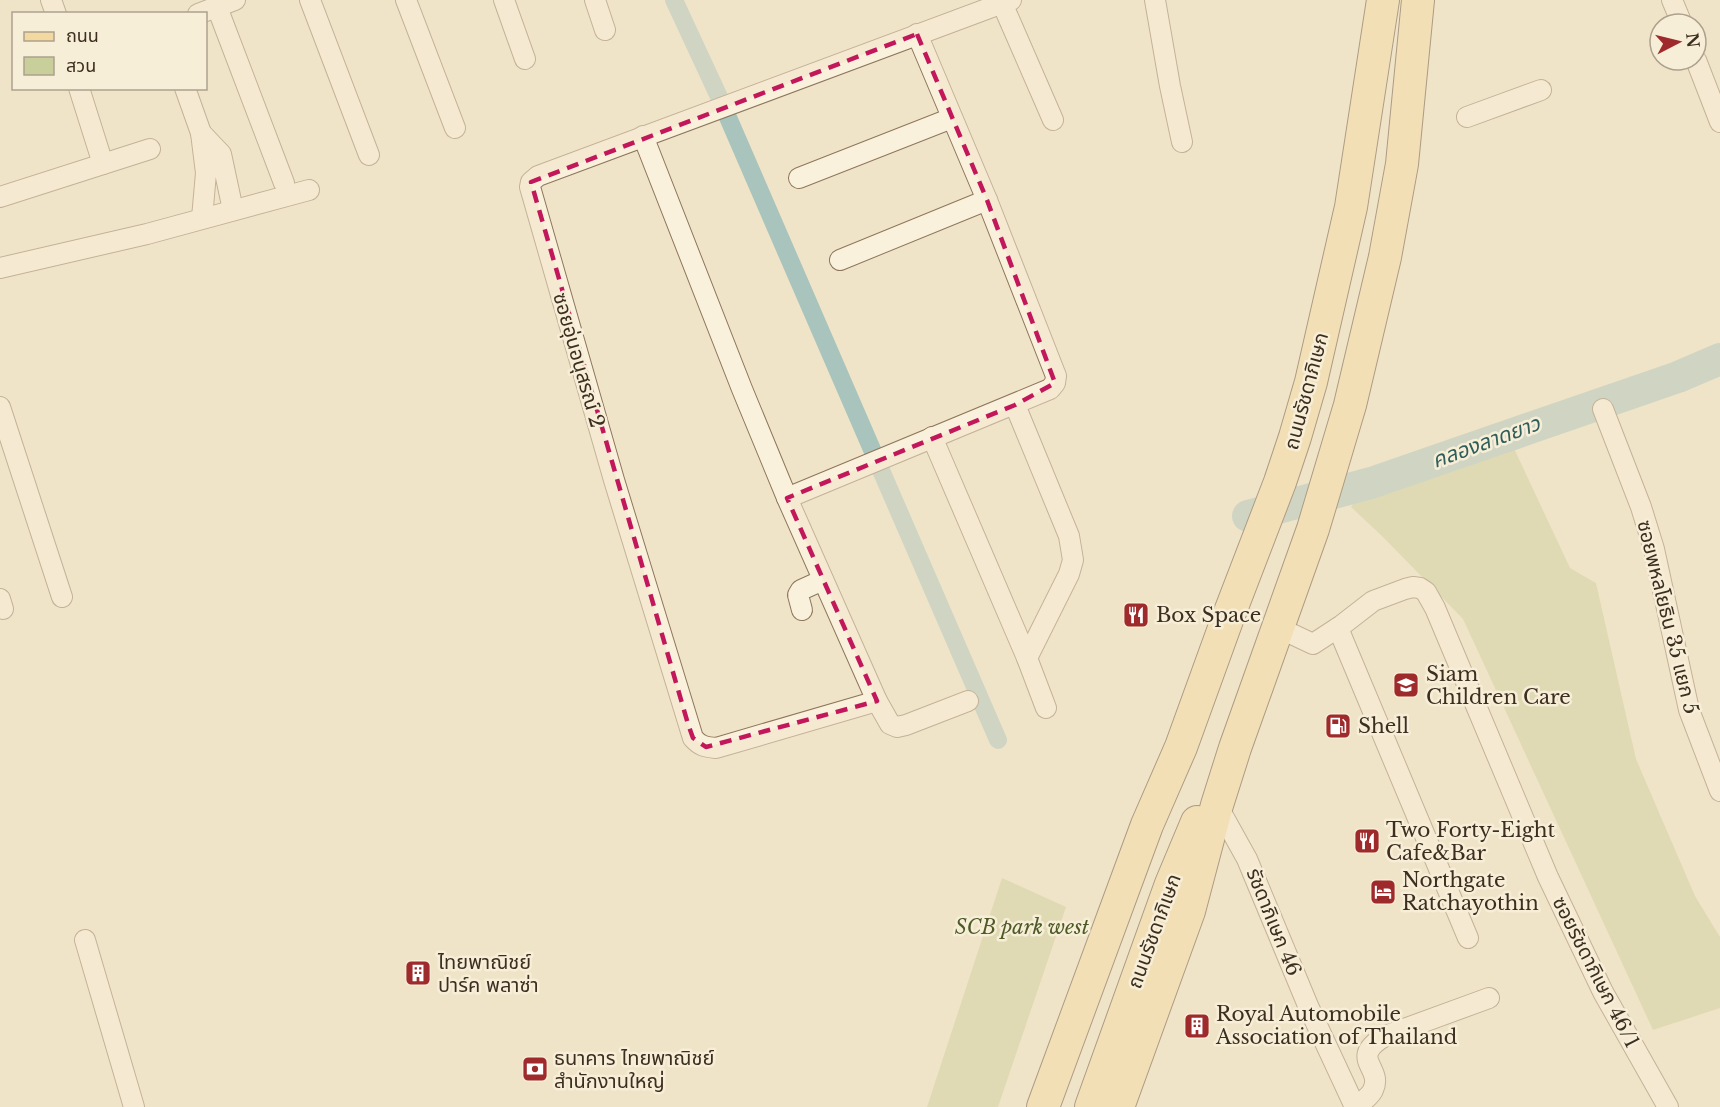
<svg xmlns="http://www.w3.org/2000/svg" width="1720" height="1107" viewBox="0 0 1720 1107" font-family="'Libre Baskerville','Noto Sans Thai',serif">
<style>
.green{fill:#c9cf9b}
.lines{fill:none;stroke-linecap:round;stroke-linejoin:round}
.canal{stroke:#a9c4bc;stroke-width:18}
.river{stroke:#a9c4bc;stroke-width:32}
.minor-casing{stroke:#8d765c;stroke-width:22}
.primary-casing{stroke:#5b4430;stroke-width:34}
.minor{stroke:#faf1dc;stroke-width:20}
.primary{stroke:#f3d9a0;stroke-width:32}
.marked{fill:none;stroke:#c2185b;stroke-width:4.5;stroke-dasharray:12 8;stroke-linejoin:round}
.labels{text-anchor:middle;stroke-width:5;stroke-linejoin:round;paint-order:stroke}
.street-label{font-size:20px;fill:#3d2e20;stroke:#f7eed8}
.poi-label{font-size:20px;fill:#3d2e20;stroke:#f7eed8;text-anchor:start}
.park-label{font-size:20px;font-style:italic;fill:#4d5a26;stroke:#f7eed8}
.water-label{font-size:21px;font-style:italic;fill:#2f5d5a;stroke:#f7eed8}
</style>
<rect width="100%" height="100%" fill="#f0e4c8"/>
<g class="green">
<polygon points="1512,444 1570,568 1596,583 1636,759 1695,896 1720,937 1720,1008 1653,1030 1463,619 1384,538 1351,507 1359,495"/>
<polygon points="1002,878 1066,907 998,1107 927,1107"/>
</g>
<g class="lines">
<polyline class="canal" points="674,0 720,99 998,740"/>
<polyline class="river" points="1248,516 1371,483 1678,377 1720,359"/>
<defs>
<g id="minor">
<polyline points="51,0 56,14"/>
<polyline points="310,0 369,155"/>
<polyline points="406,0 455,128"/>
<polyline points="504,0 525,59"/>
<polyline points="595,0 605,30"/>
<polyline points="1155,0 1170,86 1182,142"/>
<polyline points="1672,0 1682,24"/>
<polyline points="1002,3 1053,120"/>
<polyline points="217,7 284,183"/>
<polyline points="198,14 235,0"/>
<polyline points="1696,60 1720,122"/>
<polyline points="79,88 103,164"/>
<polyline points="185,88 201,133"/>
<polyline points="1467,117 1541,90"/>
<polyline points="643,136 742,389 787,498 877,701 890,724 897,727 906,725 968,701"/>
<polyline points="799,178 952,118"/>
<polyline points="0,197 150,149"/>
<polyline points="202,218 206,173 201,133 221,154 233,210"/>
<polyline points="840,260 987,200"/>
<polyline points="0,268 147,234 309,190"/>
<polyline points="1015,405 1069,536 1073,560 1069,574 1027,658"/>
<polyline points="0,407 62,597"/>
<polyline points="1603,409 1641,507 1654,549 1689,710 1720,791"/>
<polyline points="932,437 1027,658 1046,708"/>
<polyline points="787,498 1050,389 1055,383 1056,376 987,200 917,34"/>
<polyline points="0,599 3,609"/>
<polyline points="802,610 798,595 801,590 823,580"/>
<polyline points="1279,628 1313,644 1342,625 1373,601 1405,589 1413,587 1420,588 1426,592 1435,608 1548,877 1603,992 1668,1107"/>
<polyline points="1338,628 1468,938"/>
<path d="M877,701l-161,47c-11,-1 -16,-2 -23,-10l-79,-258 -84,-293 1,-5 7,-6 473,-176"/>
<polyline points="1217,805 1247,859 1309,1008 1355,1107"/>
<polyline points="85,940 134,1107"/>
<path d="M1356,1107c5,-5 14,-10 17,-17 11,-23 -26,-31 12,-54l104,-38"/>
</g>
<g id="primary">
<polyline points="1043,1107 1147,825 1181,747 1227,620 1280,482 1295,437 1311,382 1351,207 1383,0"/>
<polyline points="1091,1107 1171,884 1197,822"/>
<polyline points="1118,1107 1189,911 1217,805 1235,748 1313,529 1350,405 1385,257 1402,164 1418,0"/>
</g>
</defs>
<use href="#minor" class="minor-casing"/>
<use href="#primary" class="primary-casing"/>
<use href="#minor" class="minor"/>
<use href="#primary" class="primary"/>
</g>
<path d="M0 0H1720V1107H0ZM917,34l70,166 68,183 -40,22 -228,93 90,203 -171,46 -13,-9 -5,-14 -157,-542z" fill="#f0e4c8" fill-opacity=".55" fill-rule="evenodd"/>
<path class="marked" d="M917,34l70,166 68,183 -40,22 -228,93 90,203 -171,46 -13,-9 -5,-14 -157,-542z"/>
<defs>
<symbol id="restaurant-square" viewBox="-11 -11 22 22"><rect x="-9" y="-9" width="18" height="18" rx="4" fill="#9e2a2b" stroke="#f7eed8"/><path d="M-5-6h1v4h1v-4h1v4h1v-4h1v5L-1.5 .5V6h-2V.5L-5-1ZM5-6V6H3V1.5H1.5Q1.5-4 5-6Z" fill="#fff"/></symbol>
<symbol id="school-square" viewBox="-11 -11 22 22"><rect x="-9" y="-9" width="18" height="18" rx="4" fill="#9e2a2b" stroke="#f7eed8"/><path d="M0-5L7-2L0 1L-7-2ZM-4 1L0 2.5L4 1V4Q0 6-4 4Z" fill="#fff"/></symbol>
<symbol id="fuel-square" viewBox="-11 -11 22 22"><rect x="-9" y="-9" width="18" height="18" rx="4" fill="#9e2a2b" stroke="#f7eed8"/><path d="M-5.5-6h7V0h2V4h1.3V-2.5L3-4.5l.8-.8L6-3V5H2.5V1h-1V6h-7ZM-4.2-4.7v3.2H.2V-4.7Z" fill="#fff"/></symbol>
<symbol id="hotel-square" viewBox="-11 -11 22 22"><rect x="-9" y="-9" width="18" height="18" rx="4" fill="#9e2a2b" stroke="#f7eed8"/><path d="M-6-4.5h1.5V1H6V5H4.5V3h-9V5H-6ZM-4 0a1.8 1.8 0 1 1 3.6 0ZM.5 0V-2.5h3Q6-2.5 6 0Z" fill="#fff"/></symbol>
<symbol id="building-square" viewBox="-11 -11 22 22"><rect x="-9" y="-9" width="18" height="18" rx="4" fill="#9e2a2b" stroke="#f7eed8"/><path d="M-4-6H4V6H1V3H-1V6H-4ZM-2.5-4.3h1.7v1.8h-1.7ZM.8-4.3h1.7v1.8H.8ZM-2.5-1h1.7V.8h-1.7ZM.8-1h1.7V.8H.8Z" fill="#fff"/></symbol>
<symbol id="bank-square" viewBox="-11 -11 22 22"><rect x="-9" y="-9" width="18" height="18" rx="4" fill="#9e2a2b" stroke="#f7eed8"/><path d="M-6-4H6V4H-6ZM0-2.3a2.3 2.3 0 1 0 0 4.6a2.3 2.3 0 1 0 0-4.6Z" fill="#fff"/></symbol>
</defs>
<g fill-rule="evenodd">
<use href="#restaurant-square" x="1121" y="600" width="30" height="30"/>
<use href="#school-square" x="1391" y="670" width="30" height="30"/>
<use href="#fuel-square" x="1323" y="711" width="30" height="30"/>
<use href="#restaurant-square" x="1352" y="826" width="30" height="30"/>
<use href="#hotel-square" x="1368" y="877" width="30" height="30"/>
<use href="#building-square" x="403" y="958" width="30" height="30"/>
<use href="#building-square" x="1182" y="1011" width="30" height="30"/>
<use href="#bank-square" x="520" y="1054" width="30" height="30"/>
</g>
<g class="labels">
<g class="street-label">
<text transform="translate(579 360) rotate(74)" y="7">ซอยอุ่นอนุสรณ์ 2</text>
<text transform="translate(1306 391) rotate(-75)" y="7">ถนนรัชดาภิเษก</text>
<text transform="translate(1668 617) rotate(76)" y="7">ซอยพหลโยธิน 35 แยก 5</text>
<text transform="translate(1274 922) rotate(68)" y="7">รัชดาภิเษก 46</text>
<text transform="translate(1154 931) rotate(-70)" y="7">ถนนรัชดาภิเษก</text>
<text transform="translate(1596 972) rotate(63)" y="7">ซอยรัชดาภิเษก 46/1</text>
</g>
<g class="poi-label">
<text x="1156" y="622">Box Space</text>
<text x="1426" y="681">Siam<tspan x="1426" dy="23">Children Care</tspan></text>
<text x="1358" y="733">Shell</text>
<text x="1386" y="837">Two Forty-Eight<tspan x="1386" dy="23">Cafe&amp;Bar</tspan></text>
<text x="1402" y="887">Northgate<tspan x="1402" dy="23">Ratchayothin</tspan></text>
<text x="438" y="969">ไทยพาณิชย์<tspan x="438" dy="23">ปาร์ค พลาซ่า</tspan></text>
<text x="1216" y="1021">Royal Automobile<tspan x="1216" dy="23">Association of Thailand</tspan></text>
<text x="554" y="1065">ธนาคาร ไทยพาณิชย์<tspan x="554" dy="23">สำนักงานใหญ่</tspan></text>
</g>
<g class="park-label">
<text x="1022" y="934">SCB park west</text>
</g>
<g class="water-label">
<text transform="translate(1486 442) rotate(-20)" y="7">คลองลาดยาว</text>
</g>
</g>
<rect x="12" y="12" width="195" height="78" fill="#f7eed8" stroke="#ada18e" stroke-width="1.5"/>
<rect x="24" y="32" width="30" height="9" fill="#f3d9a0" stroke="#ada18e" stroke-width="1.5"/>
<text x="66" y="42" font-size="18" fill="#3d2e20">ถนน</text>
<rect x="24" y="57" width="30" height="18" fill="#c9cf9b" stroke="#ada18e" stroke-width="1.5"/>
<text x="66" y="72" font-size="18" fill="#3d2e20">สวน</text>
<g transform="translate(1678 42) rotate(83)"><circle r="28" fill="#f7eed8" stroke="#ada18e" stroke-width="1.5"/>
<path d="M0-4.5L10 22L0 15L-10 22Z" fill="#9e2a2b"/>
<text y="-9" font-size="16" font-weight="bold" text-anchor="middle" fill="#3d2e20">N</text>
</g>
</svg>
